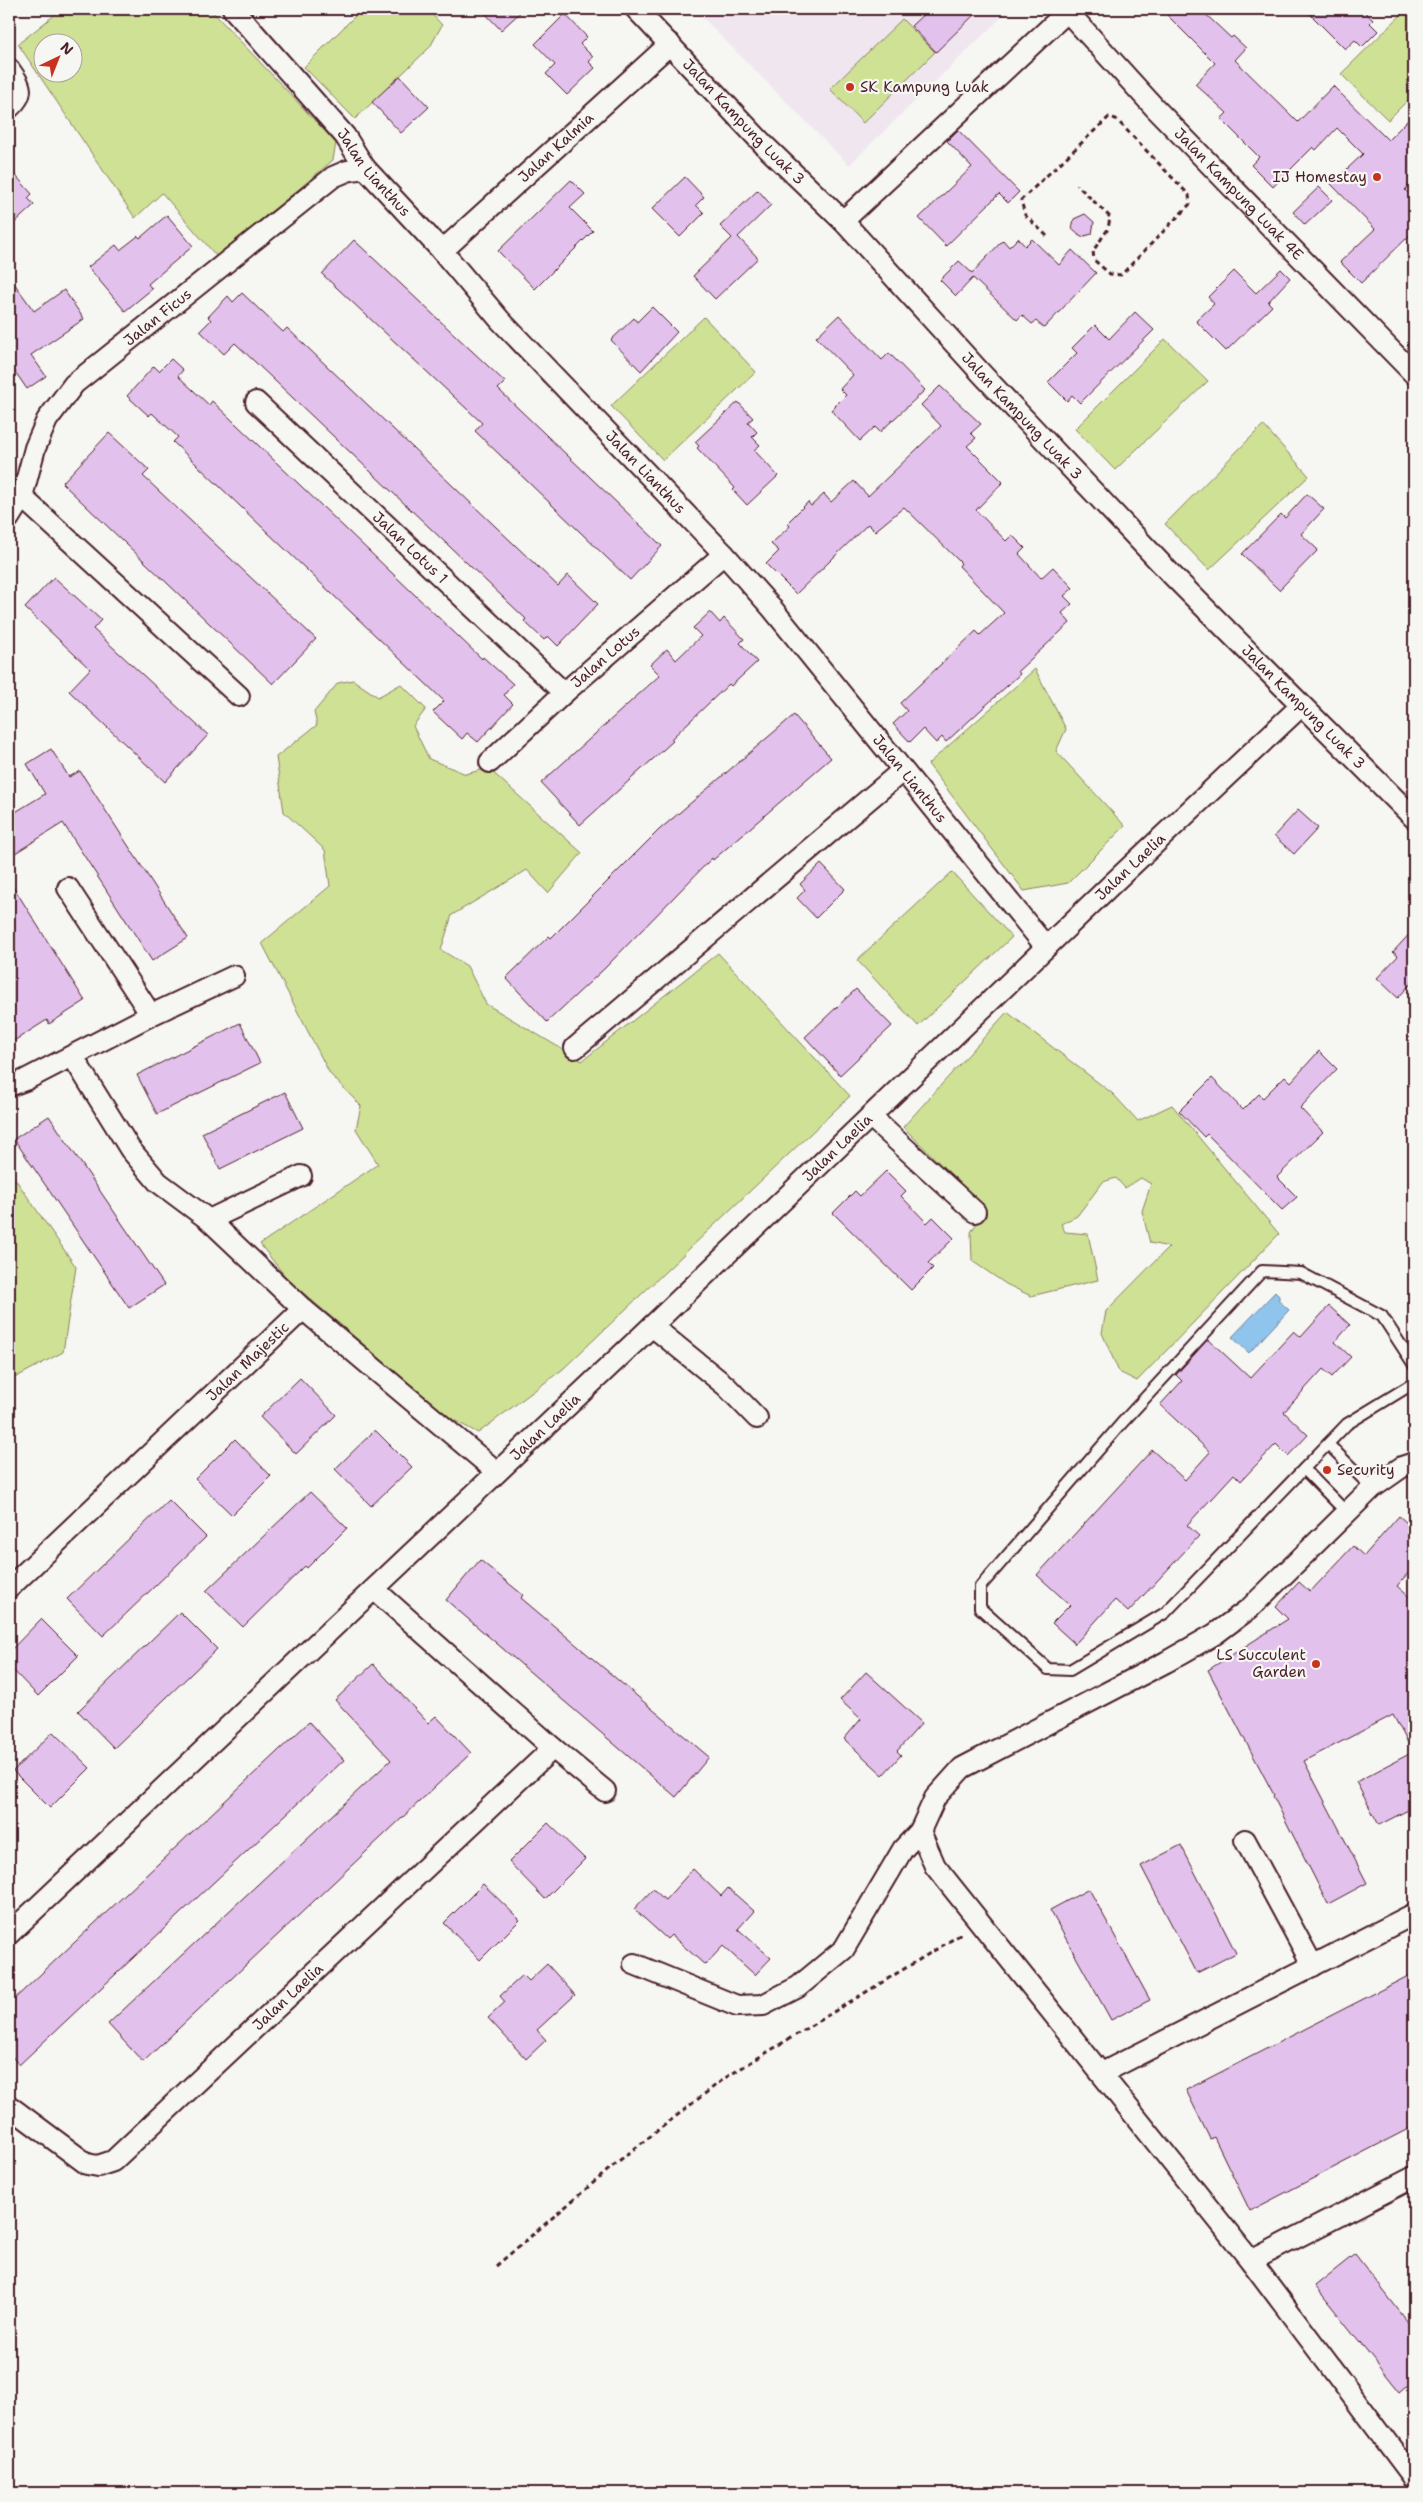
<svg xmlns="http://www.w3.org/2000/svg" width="1423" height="2502" viewBox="0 0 1423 2502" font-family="'Shantell Sans',sans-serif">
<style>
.built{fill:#f0e6f0}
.green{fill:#cee195;stroke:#8c8060;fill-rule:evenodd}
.water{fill:#8fc4ed;stroke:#73829f}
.building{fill:#e3c1ed;stroke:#4a1f2b}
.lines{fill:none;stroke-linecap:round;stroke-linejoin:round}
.service-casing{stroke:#4a1f2b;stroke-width:14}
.minor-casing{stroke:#4a1f2b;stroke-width:24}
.path{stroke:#4a1f2b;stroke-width:3;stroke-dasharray:5 4;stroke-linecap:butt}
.service{stroke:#f6f6f2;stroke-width:10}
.minor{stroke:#f6f6f2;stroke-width:20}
.poi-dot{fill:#c8321e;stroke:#f6f6f2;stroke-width:2}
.labels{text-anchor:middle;stroke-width:4.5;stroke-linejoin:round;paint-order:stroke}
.poi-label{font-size:15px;fill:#4a1f2b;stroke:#f6f6f2;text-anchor:start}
.street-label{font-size:15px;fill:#4a1f2b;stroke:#f6f6f2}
</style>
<rect width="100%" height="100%" fill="#f6f6f2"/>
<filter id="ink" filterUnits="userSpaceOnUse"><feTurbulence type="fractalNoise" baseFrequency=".02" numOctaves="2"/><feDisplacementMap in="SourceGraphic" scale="10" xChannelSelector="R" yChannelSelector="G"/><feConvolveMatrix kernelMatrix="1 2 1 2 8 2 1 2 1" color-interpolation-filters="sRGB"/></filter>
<g filter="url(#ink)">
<polygon class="built" points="694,9 1010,9 849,165"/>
<g class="green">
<path d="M62,9h148l126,134 -3,17 -115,98 -56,-65 -27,25 -117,-174zM42,42h30v30h-30z"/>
<polygon points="362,9 427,9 442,25 430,47 355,119 304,67"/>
<polygon points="1407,9 1414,9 1414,94 1388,120 1341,74"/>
<polygon points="902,19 935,52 863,123 830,89"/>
<polygon points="704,317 756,372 663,460 611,406"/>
<polygon points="1165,339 1208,381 1115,470 1075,429"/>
<polygon points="1263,425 1309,476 1209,570 1165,524"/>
<polygon points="1035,669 1066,729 1056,751 1125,826 1068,883 1024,891 928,764"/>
<polygon points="353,680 378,697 401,684 426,709 413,726 429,759 466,774 488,768 582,853 548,893 527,870 452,915 441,950 467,966 486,1004 582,1061 718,953 850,1096 563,1369 478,1433 450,1418 288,1280 260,1244 378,1164 356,1129 361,1106 330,1074 262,943 330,886 325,850 284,812 276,757 317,725 314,712 338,683"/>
<polygon points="952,872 1012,937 918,1026 857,960"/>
<polygon points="1007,1012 1113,1094 1138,1121 1172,1105 1279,1234 1137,1381 1119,1372 1102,1333 1106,1311 1169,1247 1150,1243 1142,1211 1151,1184 1141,1178 1125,1188 1116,1178 1103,1182 1077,1216 1061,1224 1065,1232 1088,1234 1098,1280 1031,1296 1006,1284 972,1261 971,1232 986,1209 903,1127"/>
<polygon points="9,1170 76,1267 63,1352 9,1381"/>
</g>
<polygon class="water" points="1275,1292 1279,1296 1279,1301 1289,1310 1249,1353 1232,1337"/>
<g class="building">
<polygon points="481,9 524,9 501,30"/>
<polygon points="929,9 980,9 936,52 911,26"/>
<polygon points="1161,9 1200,9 1231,38 1233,36 1246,48 1235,60 1298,122 1333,86 1388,140 1414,114 1414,180 1405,190 1414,199 1414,231 1361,283 1340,262 1375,229 1331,184 1363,154 1337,128 1316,150 1313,147 1273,187 1251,165 1259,157 1221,119 1227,113 1195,84 1215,63"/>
<polygon points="1305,9 1362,9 1373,20 1370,23 1378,31 1362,47 1355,40 1345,49"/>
<polygon points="565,14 587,37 580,44 593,57 589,62 595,68 567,95 546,74 555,65 535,44"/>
<polygon points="400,76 429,107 401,133 372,102"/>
<polygon points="958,130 1019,192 1008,203 999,194 946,246 919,218 972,167 947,141"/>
<polygon points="9,168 32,194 28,198 34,205 9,228"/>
<polygon points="685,177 704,197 696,205 704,213 680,237 652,209"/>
<polygon points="571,180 585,194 570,208 593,231 535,289 498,251"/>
<polygon points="1319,187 1332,200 1305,225 1293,212"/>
<polygon points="758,190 771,205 738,237 758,258 715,299 693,276 732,238 720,226"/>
<polygon points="1085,214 1094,222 1092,234 1081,237 1072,229 1074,219"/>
<polygon points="167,215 193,246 148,284 152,289 125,311 88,267 116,245 120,250 138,236 140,238"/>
<polygon points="1018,238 1025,246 1032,239 1059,265 1072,250 1096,273 1044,328 1036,321 1032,324 1022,315 1017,320 973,278 956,296 940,280 959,261 972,273 1003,240 1009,247"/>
<polygon points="354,240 505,382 498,389 662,546 630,580 475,431 482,423 322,274"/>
<polygon points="1281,269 1290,278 1268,302 1272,306 1226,351 1196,321 1214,304 1208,297 1234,271 1256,293"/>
<polygon points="9,276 34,311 64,290 84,319 31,355 46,376 27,389 9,363"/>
<polygon points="242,293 283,332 287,328 558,586 568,575 598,604 558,646 548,636 544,640 524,621 526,619 235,343 224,354 200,331 211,320 208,317 228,296 233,302"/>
<polygon points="652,307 677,332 641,371 611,340 634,318 637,322"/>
<polygon points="1135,312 1154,330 1080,403 1072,395 1067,401 1048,382 1077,353 1072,348 1095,325 1109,339"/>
<polygon points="839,315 882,360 889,353 925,390 880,432 875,427 860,441 831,410 846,395 840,389 853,375 816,337"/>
<polygon points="171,359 183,370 178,376 209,405 212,401 482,659 483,657 513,684 504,695 513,704 478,742 467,733 462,739 433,712 444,701 173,442 178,437 152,413 149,416 127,396 154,366 159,371"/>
<polygon points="940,386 981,424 971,433 976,438 967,446 1003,482 976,510 1006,541 1012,535 1025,548 1019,554 1041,578 1053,567 1073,588 1064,596 1072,604 1062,613 1070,623 1018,671 1020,674 946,742 942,737 936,743 923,729 910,742 893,724 907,711 900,703 976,631 980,635 1004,613 959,566 961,563 904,507 875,531 868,524 796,594 766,564 779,551 771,544 790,526 787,523 808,502 811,506 824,494 831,502 854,481 868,496 941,426 921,405"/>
<polygon points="738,402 753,418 748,422 757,432 752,437 760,445 754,450 778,476 747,505 733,490 735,488 697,448 699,446 695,442"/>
<polygon points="109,433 149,470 143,476 316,639 273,684 62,483"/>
<polygon points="1307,494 1324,509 1301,534 1318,550 1279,590 1242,554 1281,514 1285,518"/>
<polygon points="54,577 101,620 93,629 208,735 165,782 69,691 90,669 25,608"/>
<polygon points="710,612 720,623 724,618 744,639 740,643 757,662 731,686 729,684 671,739 673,741 580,825 541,783 660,675 650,665 667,649 676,660 701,636 693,628"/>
<polygon points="794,715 831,758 713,860 712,858 604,969 547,1022 506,978 549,936 551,938 659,830"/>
<polygon points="51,749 69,777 80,771 188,938 152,961 63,823 9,857 9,816 45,794 27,764"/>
<polygon points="1298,810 1318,828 1294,854 1274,836"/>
<polygon points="821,864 845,889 816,918 797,898 805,890 800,884"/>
<polygon points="9,880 85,1001 49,1024 47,1020 9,1044"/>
<polygon points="1414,929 1414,980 1398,998 1377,978 1398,956 1393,952"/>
<polygon points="856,989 892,1026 840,1075 805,1037"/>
<polygon points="240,1023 260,1063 157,1114 137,1075"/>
<polygon points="1319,1051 1337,1069 1300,1108 1323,1132 1277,1177 1297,1197 1282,1210 1207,1134 1204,1137 1179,1111 1212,1078 1243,1110 1259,1094 1263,1098 1285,1076 1291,1082"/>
<polygon points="285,1092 303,1128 220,1169 202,1133"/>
<polygon points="49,1116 164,1285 129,1308 14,1139"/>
<polygon points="886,1171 906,1191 901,1196 927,1223 933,1217 954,1238 928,1263 933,1268 911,1290 833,1213 855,1191 860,1196"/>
<polygon points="1329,1306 1350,1325 1335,1342 1351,1357 1332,1377 1323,1369 1284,1412 1308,1435 1288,1456 1276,1444 1241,1481 1234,1474 1187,1525 1199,1536 1172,1565 1128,1612 1115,1600 1075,1644 1052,1623 1070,1605 1037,1575 1152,1450 1185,1480 1210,1452 1160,1405 1182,1381 1176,1375 1208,1339 1250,1378 1294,1331 1301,1337"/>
<polygon points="300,1378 336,1415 296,1454 260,1417"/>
<polygon points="375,1430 412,1467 371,1506 335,1469"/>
<polygon points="235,1439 271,1476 232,1515 195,1479"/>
<polygon points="310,1492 347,1528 307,1568 305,1566 243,1627 206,1591"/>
<polygon points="169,1500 206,1537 103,1636 67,1599"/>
<polygon points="1399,1516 1414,1529 1414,1566 1397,1586 1414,1601 1414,1807 1379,1825 1356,1782 1413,1752 1393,1715 1304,1761 1367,1883 1328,1904 1273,1796 1274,1795 1208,1670 1288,1619 1276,1607 1299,1582 1310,1592 1353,1546 1364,1556"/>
<polygon points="480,1560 523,1595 521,1598 709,1757 676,1797 446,1600"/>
<polygon points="180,1612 217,1649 114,1748 78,1711"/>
<polygon points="41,1619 78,1656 38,1696 9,1666 9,1652"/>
<polygon points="373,1664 428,1723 436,1716 471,1753 143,2062 108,2024 391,1760 335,1700"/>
<polygon points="866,1672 922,1723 897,1751 901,1755 883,1775 844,1739 861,1719 840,1700"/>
<polygon points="309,1722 344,1760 19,2065 9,2053 9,2004"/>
<polygon points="53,1732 90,1768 50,1808 13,1771"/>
<polygon points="548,1823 585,1859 545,1899 509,1862"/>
<polygon points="1181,1845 1236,1953 1197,1973 1141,1866"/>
<polygon points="693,1869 721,1896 728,1888 754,1911 738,1929 771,1958 755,1975 723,1946 705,1965 671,1935 667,1939 634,1909 653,1889 665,1900"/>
<polygon points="483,1884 520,1920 480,1960 444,1923"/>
<polygon points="1089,1889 1150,2000 1111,2020 1050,1910"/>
<polygon points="547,1964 575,1995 537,2030 546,2040 526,2059 488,2018 505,2002 500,1996 523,1975 529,1981"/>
<polygon points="1414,1973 1414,2126 1250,2211 1214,2137 1210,2139 1186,2090"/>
<polygon points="1355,2254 1414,2330 1414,2380 1400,2392 1315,2286"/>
</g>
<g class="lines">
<defs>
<g id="service">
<polyline points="1414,1365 1382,1316 1301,1273 1262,1271 1121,1424 980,1587 980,1608 1048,1669 1070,1670 1165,1613 1347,1424 1414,1383"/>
<polyline points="1328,1444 1372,1488"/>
<polyline points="1304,1469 1347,1513"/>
</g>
<g id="minor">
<path id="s1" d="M233,9l112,127 20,32 77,83 58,69 224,234 47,53 275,340"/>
<path id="s2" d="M636,9l129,137 78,75 139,153 190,201 242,243"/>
<path id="s3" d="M1067,11l88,97 259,266"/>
<path d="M9,69c12,17 17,24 0,39"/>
<polyline points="843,221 1070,9"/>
<path id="s4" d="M442,251l228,-207"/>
<path id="s5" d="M256,402l308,291"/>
<polyline points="22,497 239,696"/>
<path id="s6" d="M9,518l13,-21 13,-49 12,-28 27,-36 259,-207 14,-6 18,-3"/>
<path id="s7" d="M490,762l74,-69 160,-139"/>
<polyline points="68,888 151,1015"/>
<polyline points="575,1048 902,771"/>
<polyline points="73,1057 130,1149 158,1182 209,1220 303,1309"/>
<polyline points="9,1086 25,1080 151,1015 234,976"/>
<polyline points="871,1117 975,1212"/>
<polyline points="209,1220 301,1176"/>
<polyline points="652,1326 726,1386 757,1418"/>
<polyline points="1414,1463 1402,1467 1372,1488 1250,1608 1215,1634 1166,1662 962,1768 935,1798 920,1831 935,1866 1251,2261 1414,2478"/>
<path id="s8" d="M9,1588l294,-279 194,163"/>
<polyline points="375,1590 553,1748 605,1791"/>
<polyline points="1245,1840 1313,1966"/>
<path id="s9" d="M9,1934l643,-608 461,-443 188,-177"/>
<polyline points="634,1964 737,2006 763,2005 798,1987 844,1949 903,1849 920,1831"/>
<polyline points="1102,2073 1414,1914"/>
<path id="s10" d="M9,2106l78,58 11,2 15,-5 440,-413"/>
<polyline points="1251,2261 1414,2177"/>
</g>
</defs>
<use href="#service" class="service-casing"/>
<use href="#minor" class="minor-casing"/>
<g class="path">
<polyline points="1047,236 1025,215 1021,200 1109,117 1116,119 1189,195 1190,204 1121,275 1110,274 1094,260 1093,251 1108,229 1110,217 1077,185"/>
<polyline points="496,2266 620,2160 725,2078 963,1933"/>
</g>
<use href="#service" class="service"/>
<use href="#minor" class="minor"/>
</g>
</g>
<g class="poi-dot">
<circle cx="850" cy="87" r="5"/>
<circle cx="1377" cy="177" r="5"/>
<circle cx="1327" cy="1470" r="5"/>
<circle cx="1316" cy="1664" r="5"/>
</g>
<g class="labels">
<g class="poi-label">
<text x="860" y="92">SK Kampung Luak</text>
<text x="1367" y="182" text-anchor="end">IJ Homestay</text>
<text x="1337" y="1475">Security</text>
<text x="1306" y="1660" text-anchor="end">LS Succulent<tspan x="1306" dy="17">Garden</tspan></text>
</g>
<g class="street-label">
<text dy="5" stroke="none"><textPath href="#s2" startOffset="156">Jalan Kampung Luak 3</textPath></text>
<text dy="5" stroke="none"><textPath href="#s4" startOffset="154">Jalan Kalmia</textPath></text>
<text dy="5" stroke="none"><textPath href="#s1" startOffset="216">Jalan Lianthus</textPath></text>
<text dy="5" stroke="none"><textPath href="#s3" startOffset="251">Jalan Kampung Luak 4E</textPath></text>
<text dy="5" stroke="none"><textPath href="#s6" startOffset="258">Jalan Ficus</textPath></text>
<text dy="5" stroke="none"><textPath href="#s2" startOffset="561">Jalan Kampung Luak 3</textPath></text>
<text dy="5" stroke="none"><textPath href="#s1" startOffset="621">Jalan Lianthus</textPath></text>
<text dy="5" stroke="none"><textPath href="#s5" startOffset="212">Jalan Lotus 1</textPath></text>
<text dy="5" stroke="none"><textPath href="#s7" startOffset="156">Jalan Lotus</textPath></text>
<text dy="5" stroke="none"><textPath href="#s2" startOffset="966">Jalan Kampung Luak 3</textPath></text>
<text dy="5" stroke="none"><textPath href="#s1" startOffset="1026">Jalan Lianthus</textPath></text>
<text dy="5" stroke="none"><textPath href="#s9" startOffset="1548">Jalan Laelia</textPath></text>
<text dy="5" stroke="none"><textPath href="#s9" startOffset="1142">Jalan Laelia</textPath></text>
<text dy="5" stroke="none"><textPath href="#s8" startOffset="329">Jalan Majestic</textPath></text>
<text dy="5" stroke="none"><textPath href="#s9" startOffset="738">Jalan Laelia</textPath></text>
<text dy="5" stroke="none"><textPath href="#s10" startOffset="364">Jalan Laelia</textPath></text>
</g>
</g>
<rect width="1423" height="2502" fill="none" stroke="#f6f6f2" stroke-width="30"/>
<rect x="15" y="15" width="1393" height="2472" fill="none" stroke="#4a1f2b" stroke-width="2" filter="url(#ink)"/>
<g transform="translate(58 58) rotate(43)"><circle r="24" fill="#f6f6f2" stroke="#b1a0a2"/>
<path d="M0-4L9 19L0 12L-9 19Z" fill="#c8321e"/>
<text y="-8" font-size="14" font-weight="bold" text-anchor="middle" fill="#4a1f2b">N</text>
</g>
</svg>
